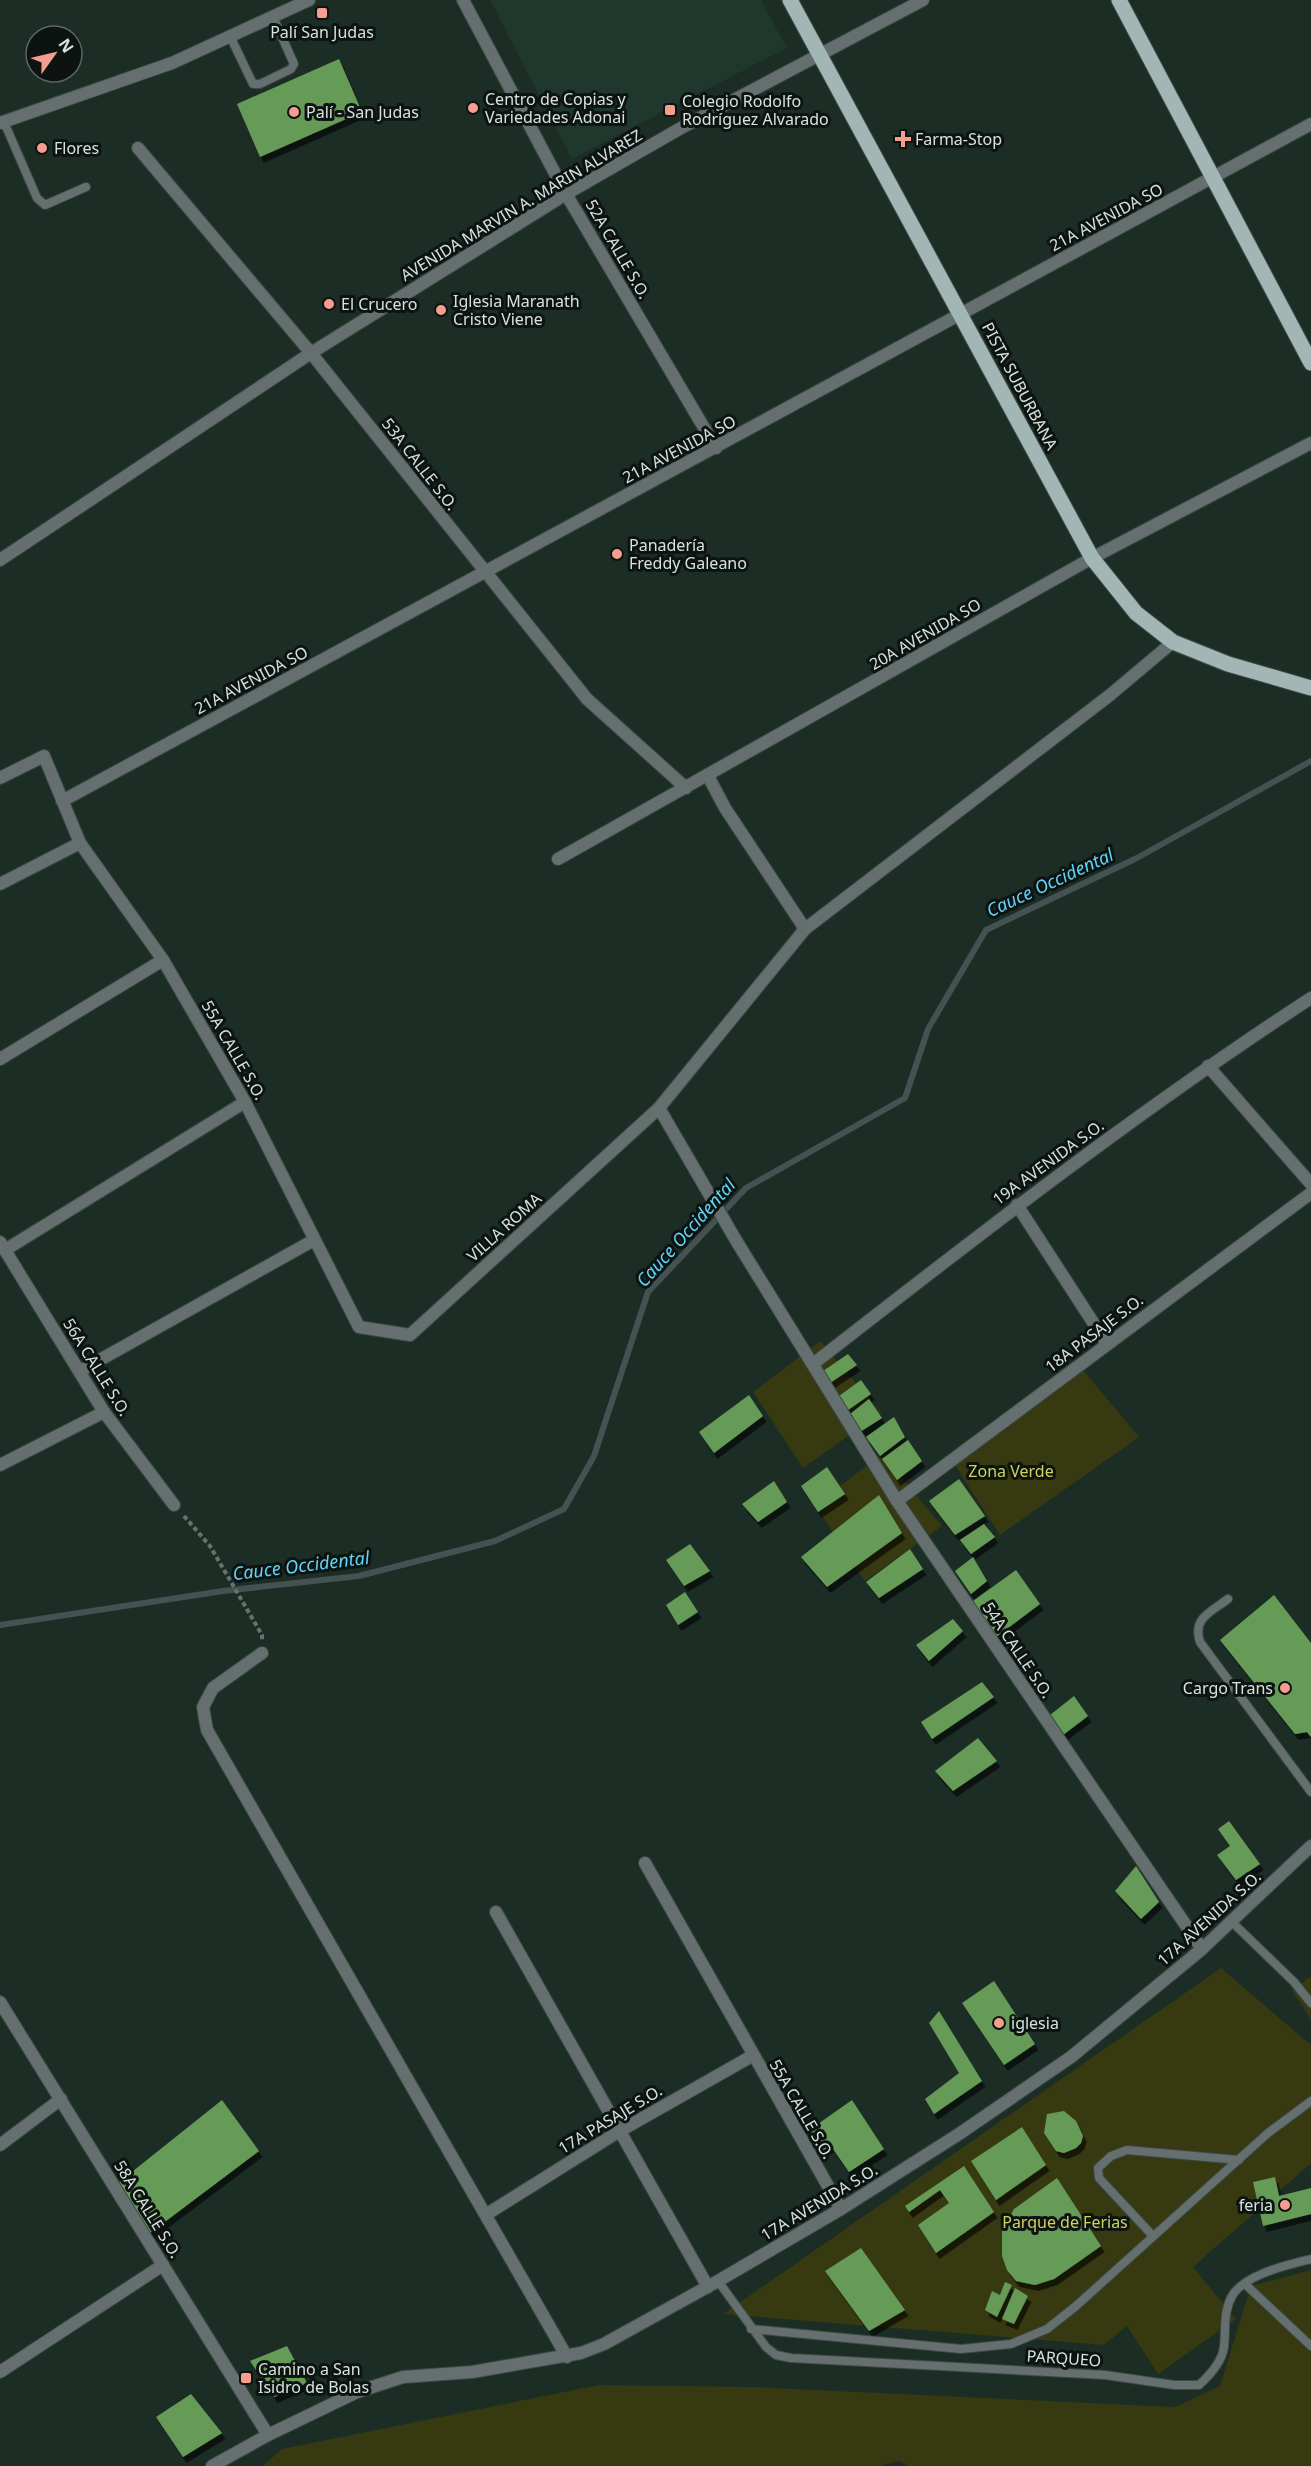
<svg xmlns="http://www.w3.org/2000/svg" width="1311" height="2466" viewBox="0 0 1311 2466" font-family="'Noto Sans',sans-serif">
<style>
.built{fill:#1f372d}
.green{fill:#373911}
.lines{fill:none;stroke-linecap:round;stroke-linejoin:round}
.stream{stroke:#455254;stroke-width:6}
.building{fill:#659b56;filter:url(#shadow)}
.service-casing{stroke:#3a4a43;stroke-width:10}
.minor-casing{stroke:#3a4a43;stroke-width:14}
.tertiary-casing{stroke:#3a4a43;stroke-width:14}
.primary-casing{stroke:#3a4a43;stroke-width:17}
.path{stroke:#65736d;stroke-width:4;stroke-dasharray:4.5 3;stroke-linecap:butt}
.service{stroke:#666f6f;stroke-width:8}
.minor{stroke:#666f6f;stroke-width:12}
.tertiary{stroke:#666f6f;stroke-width:12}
.primary{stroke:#a2b6b5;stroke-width:15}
.poi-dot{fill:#f59d8f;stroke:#0c1310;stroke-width:2}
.labels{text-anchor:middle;stroke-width:6;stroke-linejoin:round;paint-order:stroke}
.poi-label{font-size:16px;fill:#d7e2dd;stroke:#0c1310;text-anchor:start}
.street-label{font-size:16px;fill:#d7e2dd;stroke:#0c1310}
.park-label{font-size:16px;fill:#cfd55c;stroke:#0c1310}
.water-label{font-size:18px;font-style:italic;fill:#61d4f8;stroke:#0c1310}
</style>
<defs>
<filter id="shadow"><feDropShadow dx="3.5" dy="6" stdDeviation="0" flood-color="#0009"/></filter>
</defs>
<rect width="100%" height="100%" fill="#1c2d26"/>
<polygon class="built" points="490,0 761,0 787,48 572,159"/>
<g class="green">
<polygon points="820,1341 881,1413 803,1468 753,1392"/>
<polygon points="1079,1365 1139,1437 1000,1535 951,1459"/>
<polygon points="882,1454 942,1526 865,1581 815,1505"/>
<polygon points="1221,1968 1311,2045 1311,2163 1193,2267 1236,2319 1158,2374 1127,2326 1104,2345 723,2314"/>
<polygon points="1311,1976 1311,2019 1292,1991"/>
<polygon points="1311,2270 1311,2466 908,2466 899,2461 879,2466 263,2466 282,2449 599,2385 753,2387 1175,2407 1220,2386 1251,2286"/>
</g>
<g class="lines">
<polyline class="stream" points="0,1625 223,1591 359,1576 495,1541 564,1509 594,1456 648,1292 746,1188 905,1098 928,1029 986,930 1137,858 1311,761"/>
</g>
<g class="building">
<polygon points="339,59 362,112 260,157 237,104"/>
<polygon points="848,1354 857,1365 830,1383 823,1371"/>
<polygon points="861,1380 871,1394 848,1410 839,1396"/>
<polygon points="749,1395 763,1416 714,1453 699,1432"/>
<polygon points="869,1399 882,1418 860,1432 849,1415"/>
<polygon points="894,1417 905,1437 880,1456 866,1437"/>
<polygon points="908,1440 922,1461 897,1480 882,1459"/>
<polygon points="827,1467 845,1494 818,1512 801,1486"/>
<polygon points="959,1479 985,1516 955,1535 929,1501"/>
<polygon points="774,1481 787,1502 758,1522 742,1504"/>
<polygon points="879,1495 902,1533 827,1587 801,1557"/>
<polygon points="984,1524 995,1537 971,1554 960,1540"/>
<polygon points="690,1544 710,1571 684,1586 666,1560"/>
<polygon points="910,1549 923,1569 879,1598 866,1582"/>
<polygon points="973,1557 987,1581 971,1594 955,1571"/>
<polygon points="1016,1570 1040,1604 996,1637 973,1601"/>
<polygon points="685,1592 698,1612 678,1625 666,1605"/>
<polygon points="1274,1595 1311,1643 1311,1737 1307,1732 1295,1734 1220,1640"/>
<polygon points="953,1619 963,1631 929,1661 916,1645"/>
<polygon points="982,1682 994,1697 932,1739 921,1722"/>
<polygon points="1074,1696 1088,1716 1063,1735 1050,1715"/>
<polygon points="978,1738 997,1761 953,1791 935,1771"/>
<polygon points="1229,1821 1260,1864 1236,1880 1217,1855 1230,1846 1218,1829"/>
<polygon points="1136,1866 1159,1902 1141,1919 1115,1891"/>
<polygon points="994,1981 1035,2044 1004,2065 962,2003"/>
<polygon points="939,2011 982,2081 934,2114 925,2099 959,2073 929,2023"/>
<polygon points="222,2100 259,2151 150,2233 118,2183"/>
<polygon points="852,2100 884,2149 849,2172 831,2146 822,2151 808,2131"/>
<polygon points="1064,2111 1076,2121 1083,2136 1081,2143 1076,2148 1064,2153 1056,2151 1044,2133 1047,2114"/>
<polygon points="1022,2127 1046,2165 996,2200 971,2161"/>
<polygon points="964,2166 994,2212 936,2253 918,2225 949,2203 940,2190 909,2212 905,2206"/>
<polygon points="1275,2177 1279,2196 1311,2188 1311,2214 1263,2226 1253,2182"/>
<polygon points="1057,2178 1101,2246 1054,2279 1035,2285 1016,2281 1007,2270 1002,2256 1002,2231 1014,2209"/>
<polygon points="861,2248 905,2310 869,2331 825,2271"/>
<polygon points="1005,2282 1012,2285 997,2317 985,2310 992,2291 1000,2295"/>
<polygon points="1015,2288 1028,2296 1014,2324 1002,2319"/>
<polygon points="287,2346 307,2383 274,2397 250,2361"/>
<polygon points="191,2394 222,2433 183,2457 156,2417"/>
</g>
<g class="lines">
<defs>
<g id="service">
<polyline points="230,36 253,84 260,84 291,69 294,64 273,17"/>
<polyline points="4,122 37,198 45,205 86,187"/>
<path d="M1228,1599c-17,13 -36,19 -28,43l111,150"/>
<polyline points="1232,1922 1294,1982 1311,2003"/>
<polyline points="1153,2236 1099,2178 1098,2168 1111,2156 1127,2150 1239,2160"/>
<path d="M718,2281l48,66 10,8 15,3 314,17 69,10h25c11,-10 23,-23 25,-38 2,-17 -1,-35 8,-51 13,-22 56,-31 79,-37"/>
<polyline points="1245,2284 1311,2346"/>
<polyline points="751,2329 961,2349 1011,2344 1047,2329 1076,2306 1268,2133 1311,2101"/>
</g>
<g id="minor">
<polyline points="463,0 566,194 716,448"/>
<polyline points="138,148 311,353 587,699 686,788"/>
<polyline points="0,560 311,353 566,194 681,128 923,0"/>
<polyline points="708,776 725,808 805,929 1110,695 1173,642"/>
<polyline points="0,778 44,756 80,843 163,960 245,1102 359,1327 410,1335 659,1108 805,929"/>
<polyline points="62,801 1311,124"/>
<polyline points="558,859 1092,558 1311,443"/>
<polyline points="0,884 80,843"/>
<polyline points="0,1059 163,960"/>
<polyline points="1208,1066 1311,1184"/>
<polyline points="659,1108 737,1242 897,1501 1202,1949"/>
<polyline points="1017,1205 1107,1344"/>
<polyline points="0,1242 104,1412 174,1505"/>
<polyline points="5,1250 245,1102"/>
<path d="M813,1364c163,-127 325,-253 498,-366"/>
<polyline points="80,1371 314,1240"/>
<polyline points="0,1465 104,1412"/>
<polyline points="897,1501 1311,1193"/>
<polyline points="262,1653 213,1688 203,1707 207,1730 567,2357"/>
<polyline points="645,1863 841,2209"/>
<polyline points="496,1912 708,2287"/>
<polyline points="0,2002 268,2435"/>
<polyline points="0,2145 61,2099"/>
<polyline points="487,2214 618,2132 752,2056"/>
<polyline points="0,2372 163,2265"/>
</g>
<g id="tertiary">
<polyline points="0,123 172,63 309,0"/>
<polyline points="212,2466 268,2435 357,2392 403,2377 472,2372 581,2353 604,2344 718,2281 841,2209 959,2134 1071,2057 1202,1949 1311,1846"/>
</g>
<g id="primary">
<polyline points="790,0 1092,558 1136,613 1173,642 1228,664 1311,688"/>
<polyline points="1119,0 1311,363"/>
</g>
</defs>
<use href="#service" class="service-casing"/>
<use href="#minor" class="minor-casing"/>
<use href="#tertiary" class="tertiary-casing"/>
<use href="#primary" class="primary-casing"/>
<polyline class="path" points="184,1516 210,1546 262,1635 262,1640"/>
<use href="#service" class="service"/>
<use href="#minor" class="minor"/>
<use href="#tertiary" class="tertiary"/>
<use href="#primary" class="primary"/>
</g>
<g class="poi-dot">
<rect x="316" y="7" width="12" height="12" rx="3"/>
<circle cx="473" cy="108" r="6"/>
<rect x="664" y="104" width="12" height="12" rx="3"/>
<circle cx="294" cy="112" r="6"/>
<path d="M900 130h6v6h6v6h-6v6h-6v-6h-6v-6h6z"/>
<circle cx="42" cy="148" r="6"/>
<circle cx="329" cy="304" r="6"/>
<circle cx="441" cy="310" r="6"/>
<circle cx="617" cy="554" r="6"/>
<circle cx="1285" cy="1688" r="6"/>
<circle cx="999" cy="2023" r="6"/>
<circle cx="1285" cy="2205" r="6"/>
<rect x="240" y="2372" width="12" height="12" rx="3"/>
</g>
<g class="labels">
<g class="poi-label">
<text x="322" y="38" text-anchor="middle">Palí San Judas</text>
<text x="485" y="105">Centro de Copias y<tspan x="485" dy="18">Variedades Adonai</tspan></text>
<text x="682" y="107">Colegio Rodolfo<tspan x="682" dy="18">Rodríguez Alvarado</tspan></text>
<text x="306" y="118">Palí - San Judas</text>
<text x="915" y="145">Farma-Stop</text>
<text x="54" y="154">Flores</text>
<text x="453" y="307">Iglesia Maranath<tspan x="453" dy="18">Cristo Viene</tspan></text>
<text x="341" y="310">El Crucero</text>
<text x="629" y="551">Panadería<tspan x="629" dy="18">Freddy Galeano</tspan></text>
<text x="1273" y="1694" text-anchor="end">Cargo Trans</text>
<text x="1011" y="2029">iglesia</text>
<text x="1273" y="2211" text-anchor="end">feria</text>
<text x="258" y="2375">Camino a San<tspan x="258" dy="18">Isidro de Bolas</tspan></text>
</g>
<g class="street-label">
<text transform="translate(521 205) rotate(-31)" y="6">AVENIDA MARVIN A. MARIN ALVAREZ</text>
<text transform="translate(1106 217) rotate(-28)" y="6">21A AVENIDA SO</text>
<text transform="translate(618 249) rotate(60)" y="6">52A CALLE S.O.</text>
<text transform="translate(1020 386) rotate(62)" y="6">PISTA SUBURBANA</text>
<text transform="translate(679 449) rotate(-28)" y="6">21A AVENIDA SO</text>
<text transform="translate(420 464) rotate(52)" y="6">53A CALLE S.O.</text>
<text transform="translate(925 634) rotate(-30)" y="6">20A AVENIDA SO</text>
<text transform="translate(251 680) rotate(-28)" y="6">21A AVENIDA SO</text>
<text transform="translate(234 1050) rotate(60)" y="6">55A CALLE S.O.</text>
<text transform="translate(1048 1162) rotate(-36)" y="6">19A AVENIDA S.O.</text>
<text transform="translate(504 1227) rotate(-42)" y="6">VILLA ROMA</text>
<text transform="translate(1094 1333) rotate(-37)" y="6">18A PASAJE S.O.</text>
<text transform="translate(97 1367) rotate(58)" y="6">56A CALLE S.O.</text>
<text transform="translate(1018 1650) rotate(56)" y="6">54A CALLE S.O.</text>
<text transform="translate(1209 1918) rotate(-42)" y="6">17A AVENIDA S.O.</text>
<text transform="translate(802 2109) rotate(60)" y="6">55A CALLE S.O.</text>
<text transform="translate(610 2119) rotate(-31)" y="6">17A PASAJE S.O.</text>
<text transform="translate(819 2202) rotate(-31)" y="6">17A AVENIDA S.O.</text>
<text transform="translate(148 2209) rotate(58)" y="6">58A CALLE S.O.</text>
<text transform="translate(1064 2358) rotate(4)" y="6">PARQUEO</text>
</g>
<g class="park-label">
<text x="1011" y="1477">Zona Verde</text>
<text x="1065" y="2228">Parque de Ferias</text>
</g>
<g class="water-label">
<text transform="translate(1050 883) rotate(-25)" y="6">Cauce Occidental</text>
<text transform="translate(686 1233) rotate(-48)" y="6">Cauce Occidental</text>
<text transform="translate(301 1566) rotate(-7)" y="6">Cauce Occidental</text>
</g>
</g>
<g transform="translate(54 54) rotate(56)"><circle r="28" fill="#0c1310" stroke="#5d6662" stroke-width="1.5"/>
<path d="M0-4.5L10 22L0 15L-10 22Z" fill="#f59d8f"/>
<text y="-9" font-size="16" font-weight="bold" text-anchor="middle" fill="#d7e2dd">N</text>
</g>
</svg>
